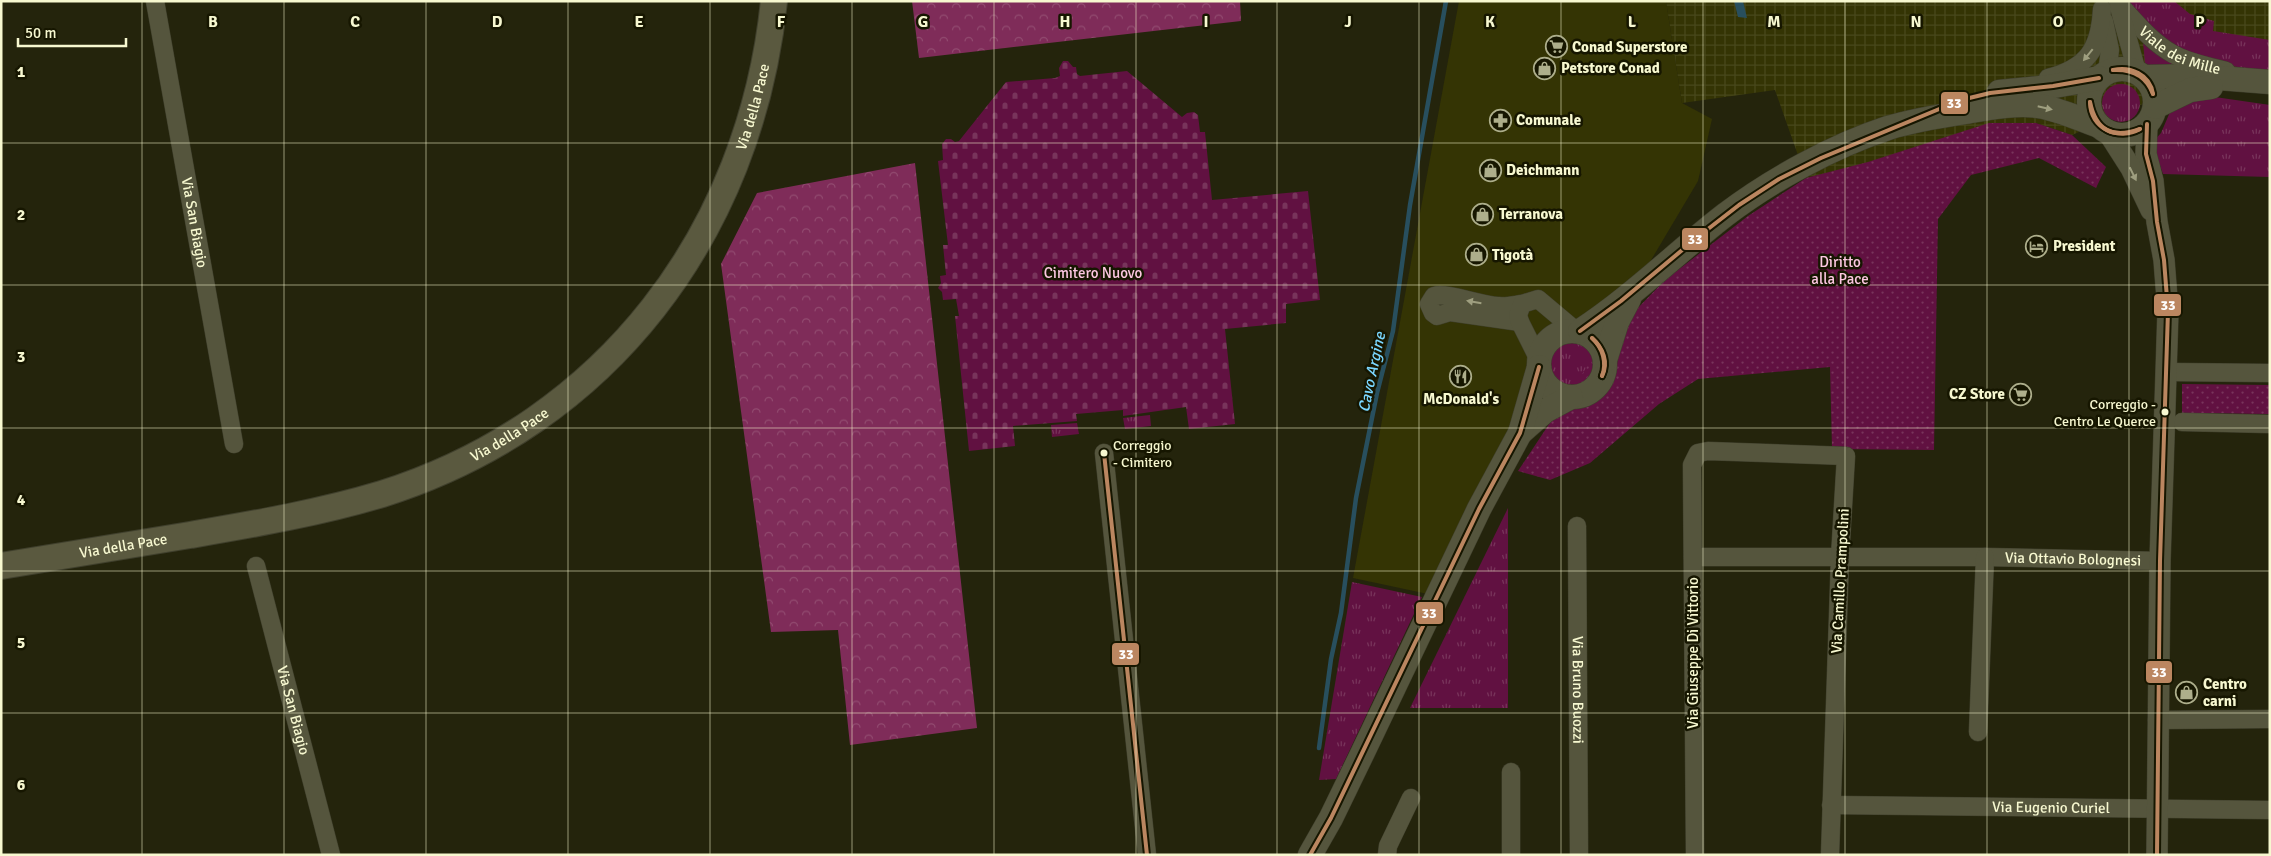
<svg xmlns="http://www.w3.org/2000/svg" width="2271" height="856" viewBox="0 0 2271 856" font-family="Signika,sans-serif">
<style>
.built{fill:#343404}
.industrial{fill:url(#industrial-grid)}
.grass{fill:url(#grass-tufts)}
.forest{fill:url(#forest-crowns)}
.cemetery{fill:url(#cemetery-stones)}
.park{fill:url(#park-dots)}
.water{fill:#284f5e}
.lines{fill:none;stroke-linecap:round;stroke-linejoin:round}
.stream{stroke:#284f5e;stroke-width:4.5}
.minor-casing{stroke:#40402d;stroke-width:19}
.tertiary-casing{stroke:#40402d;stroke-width:22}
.secondary-casing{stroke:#40402d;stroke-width:25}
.primary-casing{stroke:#40402d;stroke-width:28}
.minor{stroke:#55553d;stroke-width:18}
.tertiary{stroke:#55553d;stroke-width:21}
.secondary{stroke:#55553d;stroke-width:24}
.primary{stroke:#5a593f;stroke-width:26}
.bus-1-casing{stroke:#161600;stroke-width:8}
.bus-1{stroke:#bb8660;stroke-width:4}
.oneway{fill:#9e9e7f}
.grid{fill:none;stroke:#f7f8d0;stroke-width:1;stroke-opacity:0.55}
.bus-dot{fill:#f7f8d0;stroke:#161600;stroke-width:2}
.labels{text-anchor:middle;stroke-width:5;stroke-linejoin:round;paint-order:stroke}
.bus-label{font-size:14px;fill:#f7f8d0;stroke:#161600;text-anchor:end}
.poi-label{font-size:15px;font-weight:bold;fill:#f7f8d0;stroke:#161600;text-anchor:start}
.street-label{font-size:15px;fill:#f7f8d0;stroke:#161600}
.park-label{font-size:15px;fill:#fec8e2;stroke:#161600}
.water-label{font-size:16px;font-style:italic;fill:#7bd7ff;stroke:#161600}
.grid-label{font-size:16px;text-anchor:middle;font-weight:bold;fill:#f7f8d0;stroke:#161600;stroke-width:5;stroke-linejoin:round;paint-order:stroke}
.line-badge{stroke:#161600;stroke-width:2}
.badge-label{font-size:14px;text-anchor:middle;font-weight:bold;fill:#fff}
</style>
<defs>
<pattern id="industrial-grid" width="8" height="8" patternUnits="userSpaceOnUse" patternTransform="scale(1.25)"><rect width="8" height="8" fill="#343404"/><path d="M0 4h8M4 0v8" fill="none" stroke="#48481c"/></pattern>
<pattern id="grass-tufts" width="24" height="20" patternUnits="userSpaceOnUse" patternTransform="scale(1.25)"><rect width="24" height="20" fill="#611141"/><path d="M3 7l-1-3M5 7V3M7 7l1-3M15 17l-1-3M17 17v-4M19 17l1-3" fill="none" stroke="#78345b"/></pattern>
<pattern id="forest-crowns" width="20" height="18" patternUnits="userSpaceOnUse" patternTransform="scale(1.25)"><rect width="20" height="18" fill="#7f2c59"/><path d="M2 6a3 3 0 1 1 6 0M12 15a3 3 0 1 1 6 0" fill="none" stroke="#924b70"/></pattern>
<pattern id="cemetery-stones" width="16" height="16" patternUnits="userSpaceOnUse" patternTransform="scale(1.25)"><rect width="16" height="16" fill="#611141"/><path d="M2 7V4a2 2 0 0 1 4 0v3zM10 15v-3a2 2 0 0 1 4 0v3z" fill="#78345b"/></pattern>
<pattern id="park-dots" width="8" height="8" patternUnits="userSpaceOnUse" patternTransform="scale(1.25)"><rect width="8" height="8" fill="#611141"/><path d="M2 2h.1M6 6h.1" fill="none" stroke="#78345b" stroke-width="1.8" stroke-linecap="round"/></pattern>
</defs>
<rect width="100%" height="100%" fill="#24240c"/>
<polygon class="built" points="1459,1 1666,1 1682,103 1712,119 1698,181 1644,272 1585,318 1545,332 1530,357 1527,382 1519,412 1428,594 1353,578"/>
<polygon class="industrial" points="1666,1 2270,1 2270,87 2202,78 2072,135 2036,123 1806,178 1775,90 1682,103"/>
<g class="grass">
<polygon points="2128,1 2174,1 2190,14 2214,21 2213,31 2270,40 2270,70 2259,71 2211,62 2175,49 2144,25"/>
<polygon points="2143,42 2155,53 2180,67 2153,68 2145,63"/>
<circle cx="2121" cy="103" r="19"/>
<polygon points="2201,95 2270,105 2270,177 2163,174 2152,143 2161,133 2170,112"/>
<path d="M1570,337l13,3 13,11 -3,29 -27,9c-28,-9 -24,-46 4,-52z"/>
<polygon points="1150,415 1151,426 1125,429 1123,418"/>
<polygon points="1077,423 1079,434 1052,437 1051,425"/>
<polygon points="1508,508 1508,708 1410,708"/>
<polygon points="1352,582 1422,597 1336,779 1319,780"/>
</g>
<g class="forest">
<polygon points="912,1 1240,1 1241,21 919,58"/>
<polygon points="915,163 977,728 850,745 838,630 771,632 721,264 757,193"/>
</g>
<polygon class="cemetery" points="1063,61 1068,61 1073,67 1076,67 1077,74 1080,76 1127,71 1182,117 1187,113 1194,112 1198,115 1200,132 1205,132 1212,200 1308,191 1320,300 1286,304 1286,323 1225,329 1235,424 1189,429 1186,407 1123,416 1123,410 1076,414 1077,421 1013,426 1015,446 969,451 955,316 959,316 956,299 943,300 942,292 938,288 941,283 940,276 946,275 943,245 948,245 938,161 943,160 942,144 946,139 951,139 955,142 959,141 1006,82 1055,78 1060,76 1059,68"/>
<g class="park">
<polygon points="1989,123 2036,123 2072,135 2106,167 2096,188 2039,158 1971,175 1938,219 1934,450 1832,449 1830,367 1698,379 1659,404 1590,463 1550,480 1518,471 1600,347 1665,280 1748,216 1806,178 1868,162"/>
<polygon points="2182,384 2270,385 2270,414 2182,413"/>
</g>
<polygon class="water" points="1734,1 1743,1 1747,18 1738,17"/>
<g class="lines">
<polyline class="stream" points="1319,748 1331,659 1341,613 1356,498 1377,393 1393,331 1410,205 1446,1"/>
<defs>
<g id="minor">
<path id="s1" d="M155,1l79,443"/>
<path id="s2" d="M2118,3c17,18 33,39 55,51 16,9 35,12 53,17"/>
<polyline points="2119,7 2137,72"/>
<polyline points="2104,21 2110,50 2107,72"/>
<path d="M2048,78c39,-10 52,-29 54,-69"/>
<path d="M1520,322l-70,-10 -13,4 -4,-3 -4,-9 5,-8c12,-4 47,9 64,10 8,1 16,-1 24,-2"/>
<polyline points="1539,360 1520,322 1518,315 1522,304 1538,299 1576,331"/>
<polyline points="2167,372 2270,373"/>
<polyline points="2182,422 2270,424"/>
<polyline points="1104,453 1147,855"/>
<path id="s3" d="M1577,526l2,329"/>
<path id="s4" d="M1693,557h292l175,4"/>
<path id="s5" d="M256,566l75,289"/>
<polyline points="2157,720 2270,719"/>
<polyline points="1978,732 1985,557"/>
<polyline points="1511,772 1511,855"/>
<path id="s6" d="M1831,805l439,5"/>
<polyline points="1387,855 1388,846 1411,798"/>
<polyline points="1695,855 1692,465 1698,453 1708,451 1846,456 1840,557 1830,855"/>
</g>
<g id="tertiary">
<polyline points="2147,124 2146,154 2153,181 2157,222 2164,260 2168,311 2160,561 2157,855"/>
<polyline points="2108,132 2131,168 2151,210"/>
</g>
<g id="secondary">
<circle cx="2122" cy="102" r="33"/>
<polyline points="2145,77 2193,76 2270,82"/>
<polyline points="1999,92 2049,87 2099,78"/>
<polyline points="2155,107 2190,90 2211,87"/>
<circle cx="1572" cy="364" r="33"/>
<path d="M1580,331c52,-34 96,-78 145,-116 46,-35 108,-69 163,-87 26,-8 52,-12 78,-16 23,-4 49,-9 72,-6 21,3 41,13 61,20"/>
<polyline points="1605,360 1617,322 1629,299"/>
<polyline points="1520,433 1545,411 1571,397"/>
<polyline points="1310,855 1331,818 1363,752 1479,509 1520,433 1539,367"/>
</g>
<g id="primary">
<path id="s7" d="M1,566c63,-10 126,-21 189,-31 64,-11 129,-22 192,-41 225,-71 368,-261 392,-493"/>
</g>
</defs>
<use href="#minor" class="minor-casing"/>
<use href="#tertiary" class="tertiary-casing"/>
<use href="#secondary" class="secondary-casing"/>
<use href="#primary" class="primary-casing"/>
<use href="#minor" class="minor"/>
<use href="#tertiary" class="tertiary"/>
<use href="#secondary" class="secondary"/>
<use href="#primary" class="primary"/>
<defs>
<g id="bus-1">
<path d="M2113,70c17,-4 37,4 40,24"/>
<path d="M2113,70c18,-1 33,5 40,24"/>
<path d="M2090,102c6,29 23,37 50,27"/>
<path d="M2090,102c0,27 29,39 50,27"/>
<polyline points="2147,124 2146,154 2153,181 2157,222 2164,260 2168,311 2160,561 2157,855"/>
<polyline points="1580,331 1621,301 1699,236 1739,205 1779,179 1821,158 1961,100 1990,93 2053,86 2099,78"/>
<path d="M1592,338c11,10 17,24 10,38"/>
<path d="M1592,338c11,10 15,25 10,38"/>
<polyline points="1104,453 1147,855"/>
<polyline points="1310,855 1331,818 1479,509 1520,433 1539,367"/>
</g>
</defs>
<use href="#bus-1" class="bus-1-casing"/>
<use href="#bus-1" class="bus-1"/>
</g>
<defs><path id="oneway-solid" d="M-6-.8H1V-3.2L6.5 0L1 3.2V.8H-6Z" transform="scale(1.25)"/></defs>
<g class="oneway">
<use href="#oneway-solid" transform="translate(2088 55) rotate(129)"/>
<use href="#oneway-solid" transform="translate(2045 108) rotate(13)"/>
<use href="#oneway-solid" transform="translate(2133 174) rotate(64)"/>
<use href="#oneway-solid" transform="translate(1474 302) rotate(-170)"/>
</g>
<path class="grid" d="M142,1v854M284,1v854M426,1v854M568,1v854M710,1v854M852,1v854M994,1v854M1136,1v854M1277,1v854M1419,1v854M1561,1v854M1703,1v854M1845,1v854M1987,1v854M2129,1v854M1,143h2269M1,285h2269M1,428h2269M1,571h2269M1,713h2269"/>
<defs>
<symbol id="supermarket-ring" viewBox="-11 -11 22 22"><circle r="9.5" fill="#161600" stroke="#adae8b" stroke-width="1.5"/><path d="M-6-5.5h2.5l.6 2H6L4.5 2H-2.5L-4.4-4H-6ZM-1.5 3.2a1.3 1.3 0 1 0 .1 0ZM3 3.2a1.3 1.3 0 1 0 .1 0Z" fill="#adae8b"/></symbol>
<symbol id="shop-ring" viewBox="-11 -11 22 22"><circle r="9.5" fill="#161600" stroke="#adae8b" stroke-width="1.5"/><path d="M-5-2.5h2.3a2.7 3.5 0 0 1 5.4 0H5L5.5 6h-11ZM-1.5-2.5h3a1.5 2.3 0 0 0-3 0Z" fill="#adae8b"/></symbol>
<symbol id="pharmacy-ring" viewBox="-11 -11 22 22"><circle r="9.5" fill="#161600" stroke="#adae8b" stroke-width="1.5"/><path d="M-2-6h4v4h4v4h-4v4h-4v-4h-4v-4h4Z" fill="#adae8b"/></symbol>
<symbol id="hotel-ring" viewBox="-11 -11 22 22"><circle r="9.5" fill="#161600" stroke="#adae8b" stroke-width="1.5"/><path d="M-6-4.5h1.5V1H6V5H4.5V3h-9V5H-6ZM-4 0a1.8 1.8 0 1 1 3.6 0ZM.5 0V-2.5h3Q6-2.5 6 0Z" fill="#adae8b"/></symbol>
<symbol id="restaurant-ring" viewBox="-11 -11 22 22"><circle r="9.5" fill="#161600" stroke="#adae8b" stroke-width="1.5"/><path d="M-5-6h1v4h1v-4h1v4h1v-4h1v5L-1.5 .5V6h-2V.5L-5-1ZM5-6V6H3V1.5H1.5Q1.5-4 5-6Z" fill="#adae8b"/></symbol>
</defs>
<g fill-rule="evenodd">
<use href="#supermarket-ring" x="1544" y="34" width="25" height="25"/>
<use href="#shop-ring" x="1532" y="56" width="25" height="25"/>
<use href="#pharmacy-ring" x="1488" y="108" width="25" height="25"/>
<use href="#shop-ring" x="1478" y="158" width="25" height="25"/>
<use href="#shop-ring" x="1470" y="202" width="25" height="25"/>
<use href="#hotel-ring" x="2024" y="234" width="25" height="25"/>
<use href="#shop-ring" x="1464" y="242" width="25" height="25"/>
<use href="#restaurant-ring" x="1448" y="364" width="25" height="25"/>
<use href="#supermarket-ring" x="2008" y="382" width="25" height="25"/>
<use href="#shop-ring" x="2174" y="680" width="25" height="25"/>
</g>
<g class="bus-dot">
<circle cx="2165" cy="412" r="4.5"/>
<circle cx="1104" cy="453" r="4.5"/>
</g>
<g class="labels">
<g class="bus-label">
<text x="2156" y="409">Correggio -<tspan x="2156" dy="17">Centro Le Querce</tspan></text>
<text x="1113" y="450" text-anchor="start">Correggio<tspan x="1113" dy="17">- Cimitero</tspan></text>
</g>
<g class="poi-label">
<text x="1572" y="52">Conad Superstore</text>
<text x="1561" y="73">Petstore Conad</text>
<text x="1516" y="125">Comunale</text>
<text x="1506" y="175">Deichmann</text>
<text x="1499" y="219">Terranova</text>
<text x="2053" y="251">President</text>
<text x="1492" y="260">Tigotà</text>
<text x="2005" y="399" text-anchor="end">CZ Store</text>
<text x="1461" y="404" text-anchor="middle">McDonald's</text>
<text x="2203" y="689">Centro<tspan x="2203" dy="17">carni</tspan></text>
</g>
<g class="street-label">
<text dy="5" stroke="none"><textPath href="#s2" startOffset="80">Viale dei Mille</textPath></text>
<text dy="5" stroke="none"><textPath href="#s7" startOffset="948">Via della Pace</textPath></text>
<text dy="5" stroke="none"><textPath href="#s1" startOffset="225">Via San Biagio</textPath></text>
<text dy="5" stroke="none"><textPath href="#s7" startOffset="529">Via della Pace</textPath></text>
<text dy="5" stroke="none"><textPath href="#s7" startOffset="124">Via della Pace</textPath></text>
<text dy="5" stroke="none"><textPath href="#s4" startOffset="380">Via Ottavio Bolognesi</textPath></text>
<text transform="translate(1840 581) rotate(-87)" y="5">Via Camillo Prampolini</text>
<text transform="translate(1693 653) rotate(-90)" y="5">Via Giuseppe Di Vittorio</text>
<text dy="5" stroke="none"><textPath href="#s3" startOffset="164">Via Bruno Buozzi</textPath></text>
<text dy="5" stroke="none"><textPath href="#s5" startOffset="149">Via San Biagio</textPath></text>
<text dy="5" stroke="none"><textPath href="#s6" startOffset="220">Via Eugenio Curiel</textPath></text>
</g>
<g class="park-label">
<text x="1840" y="267">Diritto<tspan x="1840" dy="17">alla Pace</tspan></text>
<text x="1093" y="278">Cimitero Nuovo</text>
</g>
<g class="water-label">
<text transform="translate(1371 372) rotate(-78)" y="6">Cavo Argine</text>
</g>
</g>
<g class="grid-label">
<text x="213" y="27">B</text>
<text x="355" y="27">C</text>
<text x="497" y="27">D</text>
<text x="639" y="27">E</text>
<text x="781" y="27">F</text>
<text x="923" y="27">G</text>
<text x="1065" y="27">H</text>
<text x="1206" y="27">I</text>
<text x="1348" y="27">J</text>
<text x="1490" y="27">K</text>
<text x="1632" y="27">L</text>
<text x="1774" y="27">M</text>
<text x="1916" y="27">N</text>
<text x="2058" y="27">O</text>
<text x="2200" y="27">P</text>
<text x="21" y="77">1</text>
<text x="21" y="220">2</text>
<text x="21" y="362">3</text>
<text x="21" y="505">4</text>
<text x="21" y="648">5</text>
<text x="21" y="790">6</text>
</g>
<g class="line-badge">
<rect x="1940" y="91" width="29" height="24" rx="5" fill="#bb8660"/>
<rect x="1681" y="227" width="28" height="24" rx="5" fill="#bb8660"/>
<rect x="2153" y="293" width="29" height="24" rx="5" fill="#bb8660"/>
<rect x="1415" y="601" width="29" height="24" rx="5" fill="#bb8660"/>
<rect x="1111" y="642" width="29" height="24" rx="5" fill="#bb8660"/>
<rect x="2145" y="660" width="28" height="24" rx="5" fill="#bb8660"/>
</g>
<g class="badge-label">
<text x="1954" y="108">33</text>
<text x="1695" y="244">33</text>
<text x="2168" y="310">33</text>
<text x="1429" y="618">33</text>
<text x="1126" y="659">33</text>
<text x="2159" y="677">33</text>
</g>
<rect width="2271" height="856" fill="none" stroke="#f7f8d0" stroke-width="5"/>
<path d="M18 38v8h108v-8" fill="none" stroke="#f7f8d0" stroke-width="2.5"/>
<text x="25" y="38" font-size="15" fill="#f7f8d0" stroke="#161600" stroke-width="4" paint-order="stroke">50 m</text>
</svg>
